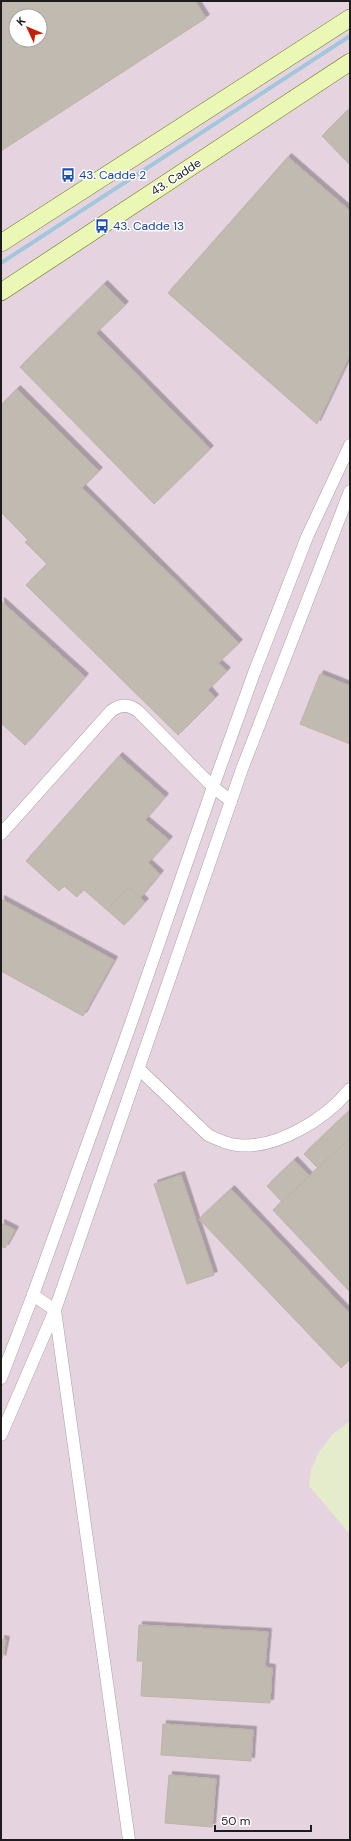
<svg xmlns="http://www.w3.org/2000/svg" width="351" height="1841" viewBox="0 0 351 1841" font-family="'DM Sans',sans-serif">
<style>
.industrial{fill:#e6d3e0;fill-rule:evenodd}
.farmland{fill:#e5eccc}
.lines{fill:none;stroke-linecap:round;stroke-linejoin:round}
.stream{stroke:#a2c6da;stroke-width:4}
.building{fill:#c1bab1;stroke:#beb3a4;fill-rule:evenodd;filter:url(#shadow)}
.street-casing{stroke:#a3a3a3;stroke-width:13}
.secondary-casing{stroke:#556f07;stroke-width:18}
.street{stroke:#fff;stroke-width:12}
.secondary{stroke:#ebf8b5;stroke-width:17}
.labels{text-anchor:middle;stroke-width:3;stroke-linejoin:round;paint-order:stroke}
.transit-label{font-size:12px;fill:#164399;stroke:#fff;text-anchor:start}
.street-label{font-size:12px;fill:#1c1c1c;stroke:#fff}
</style>
<defs>
<filter id="shadow"><feDropShadow dx="3.5" dy="-3.5" stdDeviation="0" flood-color="#0004"/></filter>
</defs>
<rect width="100%" height="100%" fill="#edebe1"/>
<path class="industrial" d="M1,1h349v1839h-349zM16,16h24v24h-24z"/>
<polygon class="farmland" points="350,1421 350,1534 309,1486 311,1470 319,1452 332,1435"/>
<g class="lines">
<polyline class="stream" points="1,263 350,36"/>
</g>
<g class="building">
<path d="M1,1h194l11,17 -205,133zM16,16h24v24h-24z"/>
<polygon points="350,108 350,165 322,136"/>
<polygon points="288,157 350,211 350,355 317,424 168,293"/>
<polygon points="104,284 125,305 96,333 210,449 154,504 20,367"/>
<polygon points="17,389 99,471 82,488 239,643 218,663 227,671 208,690 215,698 178,735 26,585 47,564 25,542 28,540 1,512 1,405"/>
<polygon points="1,601 85,677 25,745 1,723"/>
<polygon points="320,674 350,686 350,744 300,724"/>
<polygon points="119,756 165,797 145,820 169,840 148,863 160,874 140,898 128,887 107,910 83,889 77,897 64,886 59,891 26,861"/>
<polygon points="128,887 145,902 124,925 107,910"/>
<polygon points="1,899 114,960 83,1016 1,971"/>
<polygon points="350,1110 350,1138 318,1168 304,1154"/>
<polygon points="350,1138 350,1292 273,1210"/>
<polygon points="294,1160 309,1176 282,1202 267,1186"/>
<polygon points="181,1175 214,1275 187,1284 154,1184"/>
<polygon points="231,1189 350,1314 350,1359 341,1368 199,1219"/>
<polygon points="1,1223 15,1230 5,1248 1,1246"/>
<polygon points="139,1625 268,1632 265,1667 272,1668 270,1703 141,1696 143,1661 137,1661"/>
<polygon points="1,1639 6,1640 2,1659 1,1658"/>
<polygon points="163,1724 253,1730 251,1761 161,1755"/>
<polygon points="169,1775 216,1779 212,1827 165,1823"/>
</g>
<g class="lines">
<defs>
<g id="street">
<path d="M1,834l110,-123c9,-7 18,-7 27,0l75,76 18,14"/>
<path d="M139,1069l69,66c10,5 19,9 29,10 39,5 90,-27 113,-56"/>
<polyline points="33,1295 55,1310 129,1840"/>
<polyline points="1,1378 33,1295 130,1026 213,787 254,673 307,537 350,445"/>
<polyline points="1,1435 55,1310 242,769 350,491"/>
</g>
<g id="secondary">
<polyline points="1,243 350,18"/>
<polyline points="1,292 350,62"/>
</g>
</defs>
<use href="#street" class="street-casing"/>
<use href="#secondary" class="secondary-casing"/>
<use href="#street" class="street"/>
<use href="#secondary" class="secondary"/>
</g>
<defs>
<symbol id="bus-bare" viewBox="-9 -9 18 18"><path d="M-5-6H5V4H4V6H2V4H-2V6H-4V4H-5ZM-3.5-4V0h7V-4ZM-3.5 1.2v1.5H-2V1.2ZM2 1.2v1.5H3.5V1.2Z" fill="#1a4fb4" stroke="#fff" stroke-width="2.5" paint-order="stroke"/></symbol>
</defs>
<g fill-rule="evenodd">
<use href="#bus-bare" x="58" y="165" width="20" height="20"/>
<use href="#bus-bare" x="92" y="216" width="20" height="20"/>
</g>
<g class="labels">
<g class="transit-label">
<text x="79" y="179">43. Cadde 2</text>
<text x="113" y="230">43. Cadde 13</text>
</g>
<g class="street-label">
<text transform="translate(176 177) rotate(-33)" y="4">43. Cadde</text>
</g>
</g>
<rect width="351" height="1841" fill="none" stroke="#1c1c1c" stroke-width="4"/>
<g transform="translate(28 28) rotate(314)"><circle r="19" fill="#ffffff" stroke="#a4a4a4"/>
<path d="M0-3L7 15L0 10L-7 15Z" fill="#c31f04"/>
<text y="-6" font-size="11" font-weight="bold" text-anchor="middle" fill="#1c1c1c">K</text>
</g>
<path d="M215 1825v6h96v-6" fill="none" stroke="#1c1c1c" stroke-width="2"/>
<text x="221" y="1825" font-size="12" fill="#1c1c1c" stroke="#ffffff" stroke-width="3" paint-order="stroke">50 m</text>
</svg>
